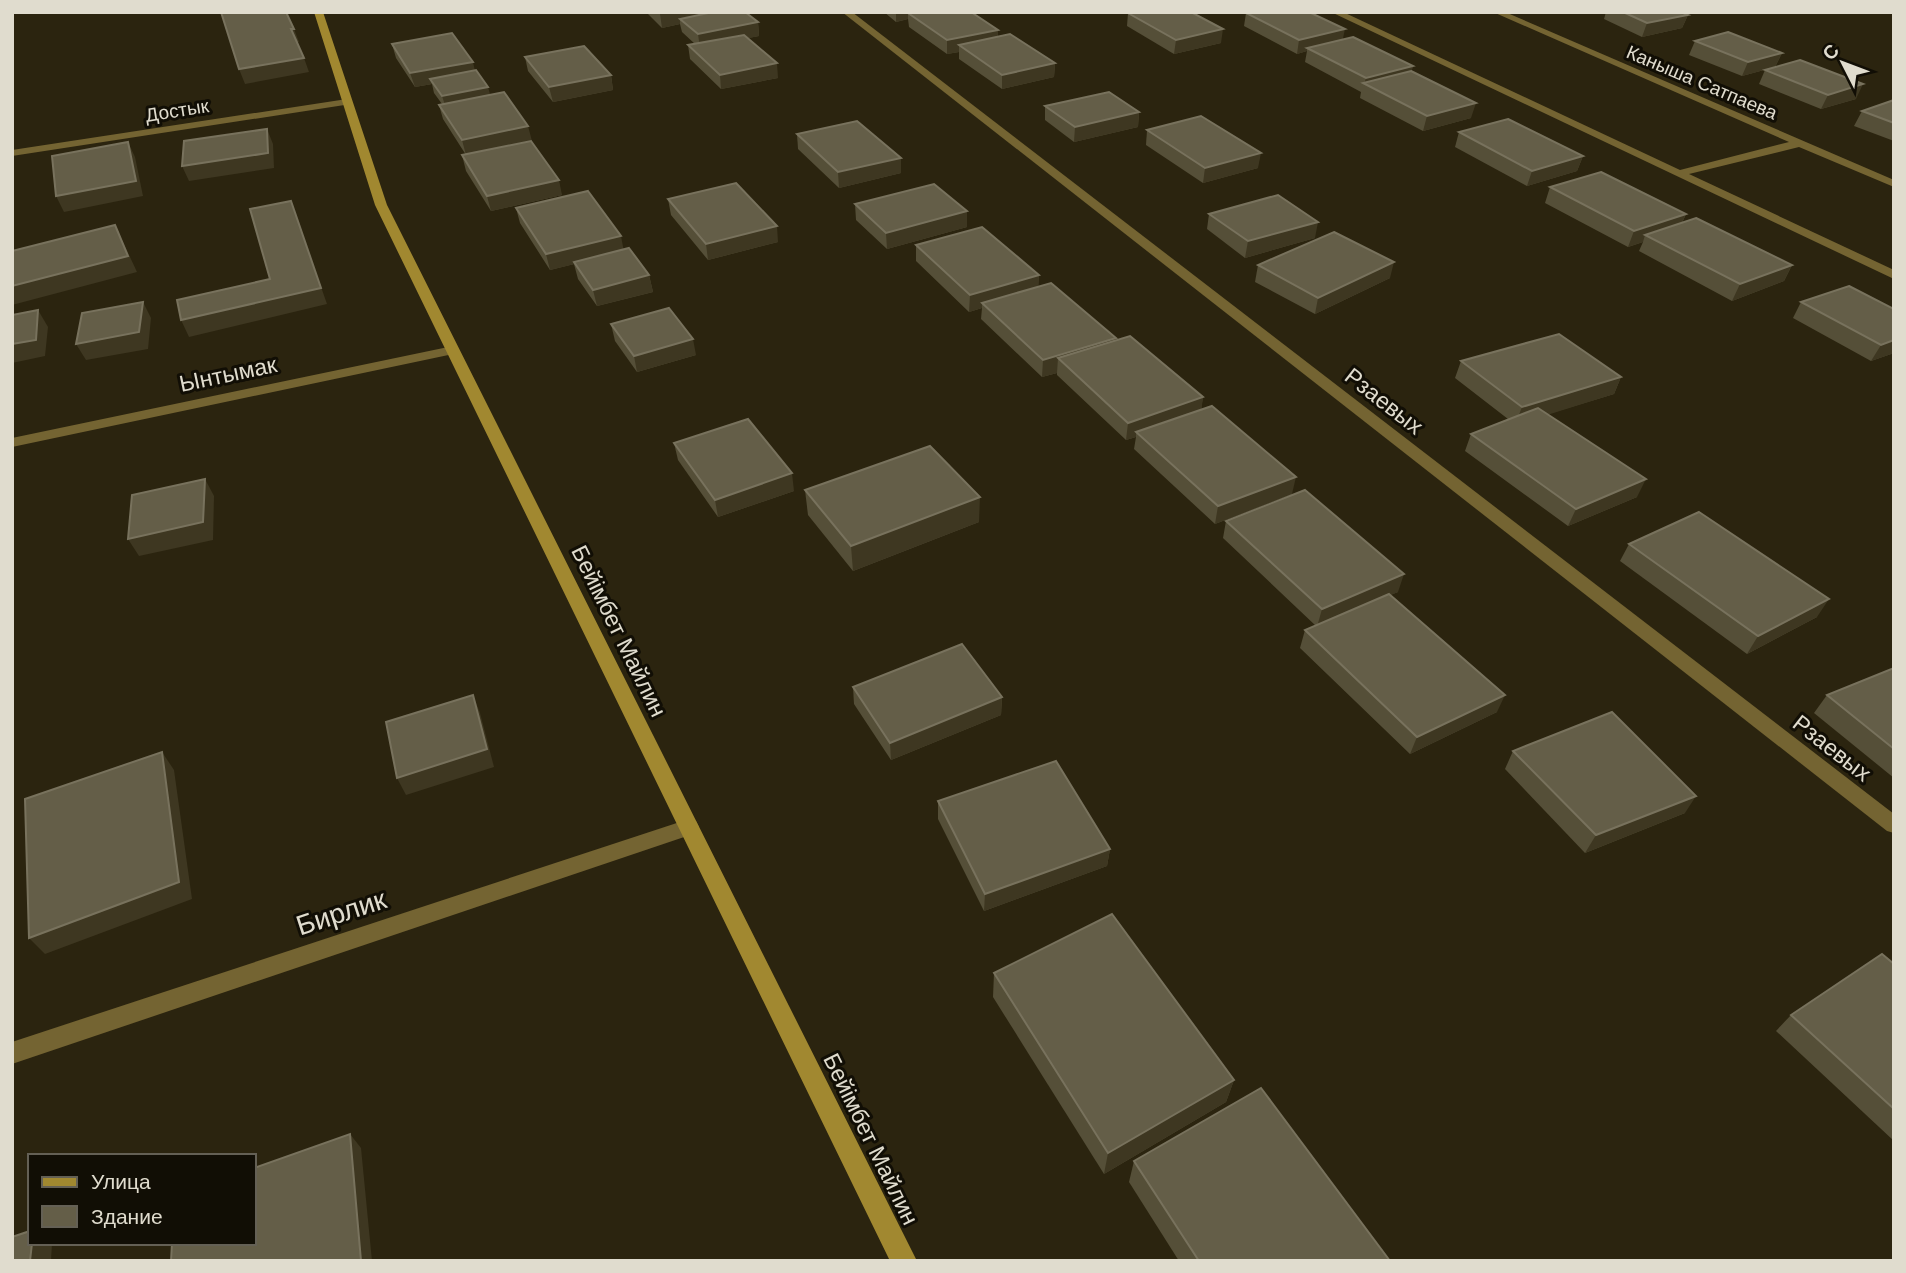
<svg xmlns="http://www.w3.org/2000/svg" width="1906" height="1273" viewBox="0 0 1906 1273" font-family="Helvetica,sans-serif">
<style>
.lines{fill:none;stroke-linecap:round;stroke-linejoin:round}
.street{fill:#746432;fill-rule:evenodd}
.secondary{fill:#a18830;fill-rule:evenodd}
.wall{fill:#554f38}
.shaded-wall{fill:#3e3721}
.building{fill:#645e48;stroke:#78725d;stroke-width:2}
.labels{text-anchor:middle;stroke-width:6;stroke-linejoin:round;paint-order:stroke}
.far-street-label{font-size:19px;fill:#e0dcce;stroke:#110e05}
.street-label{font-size:23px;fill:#e0dcce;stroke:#110e05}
.near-street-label{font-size:28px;fill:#e0dcce;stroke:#110e05}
</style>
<rect width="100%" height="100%" fill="#2b240f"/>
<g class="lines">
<g class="street">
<polygon points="842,12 852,12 1894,814 1894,833 1887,831"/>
<polygon points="1331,12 1343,12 1680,170 1789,142 1493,12 1505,12 1894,180 1894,187 1799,147 1689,174 1894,270 1894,279"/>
<polygon points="347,99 351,100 351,104 12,156 12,150"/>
<polygon points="453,346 458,347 458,353 12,447 12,438"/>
<polygon points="689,819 696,821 699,827 696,833 12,1064 12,1042"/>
</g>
<polygon class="secondary" points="314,12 323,12 387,205 917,1261 890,1261 375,205"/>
</g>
<g class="wall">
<polygon points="646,12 745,12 758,22 759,36 748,38 778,78 721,89 690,59 688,45 695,44 682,32 680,24 662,28"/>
<polygon points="884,12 971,12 998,37 1055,63 1054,77 1002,89 959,59 959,52 947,54 909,27 908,19 896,22"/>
<polygon points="1606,12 1681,12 1688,15 1682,28 1642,37 1604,19"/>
<polygon points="1128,13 1221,43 1174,54 1127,26"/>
<polygon points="1246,13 1343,40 1413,66 1411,72 1471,118 1423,131 1360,98 1361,92 1305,62 1307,51 1297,54 1244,26"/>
<polygon points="1695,41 1782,53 1775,67 1742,76 1689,55"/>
<polygon points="392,44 475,70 490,95 532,141 531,141 562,195 491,211 466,171 462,155 466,155 443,119 439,105 442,104 434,93 432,84 415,87 396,58"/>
<polygon points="525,57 611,75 613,90 553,102 528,71"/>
<polygon points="1765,70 1856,99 1821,109 1759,84"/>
<polygon points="1894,100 1894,141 1854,126 1862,111"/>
<polygon points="1045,106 1139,112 1138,127 1074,142 1045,120"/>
<polygon points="1147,130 1258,168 1203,183 1146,145"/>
<polygon points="1459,132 1583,156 1577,171 1527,186 1455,147"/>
<polygon points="797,134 901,158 901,173 839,188 798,149"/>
<polygon points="1550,187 1686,214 1682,223 1792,265 1784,281 1732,301 1639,251 1643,242 1628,247 1545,203"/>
<polygon points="668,199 778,242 708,260 671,215"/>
<polygon points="855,204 967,211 967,227 887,249 856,220"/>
<polygon points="516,208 624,250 649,275 653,292 597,306 578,279 574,264 550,270 520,223"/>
<polygon points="1209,214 1315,238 1245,258 1207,229"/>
<polygon points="916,245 1039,275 1038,287 1116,340 1203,397 1201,409 1292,494 1215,524 1134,449 1136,437 1126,440 1057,375 1057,373 1042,377 981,319 982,308 969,312 916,261"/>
<polygon points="1258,265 1390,278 1315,314 1255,282"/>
<polygon points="1849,286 1894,353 1871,361 1793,318 1801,302"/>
<polygon points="611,324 696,355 637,372 615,341"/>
<polygon points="1461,361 1621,377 1614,394 1548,414 1637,497 1568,526 1465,451 1471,434 1508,419 1455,378"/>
<polygon points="674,443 794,491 718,517 678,460"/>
<polygon points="805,490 979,522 853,571 808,515"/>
<polygon points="1226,521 1398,592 1390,595 1497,712 1410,754 1300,648 1305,630 1316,626 1223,538"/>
<polygon points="1629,544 1817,617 1747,654 1620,561"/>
<polygon points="1894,668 1894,778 1814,713 1827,695"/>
<polygon points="853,687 1002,697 1001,715 891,760 854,704"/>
<polygon points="1513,751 1685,813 1585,853 1505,769"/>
<polygon points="938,801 1110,849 1107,866 984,911 938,819"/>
<polygon points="1894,964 1894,1141 1776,1031 1791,1015"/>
<polygon points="994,973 1234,1080 1226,1102 1104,1174 993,997"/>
<polygon points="1134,1161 1390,1261 1179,1261 1129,1182"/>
</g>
<g class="shaded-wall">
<polygon points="669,12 714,12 680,19 680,24 662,28 660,14"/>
<polygon points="896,12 947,12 908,13 908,19 896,22"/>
<polygon points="1688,15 1682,28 1642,37 1647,23"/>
<polygon points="758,22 759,36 700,48 698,34"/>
<polygon points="291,29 294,29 299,42 295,43"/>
<polygon points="1223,29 1221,43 1174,54 1176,40"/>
<polygon points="1345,29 1342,43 1307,48 1307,51 1297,54 1299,40"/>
<polygon points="998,30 998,43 959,45 959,52 947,54 947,40"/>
<polygon points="1782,53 1775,67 1742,76 1748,62"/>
<polygon points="304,58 309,72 245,84 239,69"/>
<polygon points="473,62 476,76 430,79 432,84 415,87 410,73"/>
<polygon points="777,63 778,78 721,89 720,75"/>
<polygon points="1055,63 1054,77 1002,89 1002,75"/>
<polygon points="1413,66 1409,80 1364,84 1366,78"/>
<polygon points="611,75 613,90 553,102 549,87"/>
<polygon points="1863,84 1856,99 1821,109 1828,95"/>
<polygon points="488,87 492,101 447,111 442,96"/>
<polygon points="1476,103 1471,118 1423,131 1427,116"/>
<polygon points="1139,112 1138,127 1074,142 1075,127"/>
<polygon points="528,126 532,141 466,155 462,140"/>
<polygon points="267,129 273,144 274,168 189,181 182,166"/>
<polygon points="128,142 135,157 143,196 64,212 56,196"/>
<polygon points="1261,153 1258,168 1203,183 1205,168"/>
<polygon points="1583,156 1577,171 1527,186 1532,171"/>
<polygon points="901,158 901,173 839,188 838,172"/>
<polygon points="559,180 562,195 491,211 487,196"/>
<polygon points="291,201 327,304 189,337 181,320 321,288"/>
<polygon points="967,211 967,227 887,249 886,233"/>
<polygon points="1686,214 1679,229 1645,235 1643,242 1628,247 1634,231"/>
<polygon points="1318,222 1315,238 1245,258 1248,241"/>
<polygon points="115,225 137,272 12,305 12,286"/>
<polygon points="777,226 778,242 708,260 706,244"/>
<polygon points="621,236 624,252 550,270 546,254"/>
<polygon points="1394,262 1390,278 1315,314 1318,298"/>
<polygon points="1792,265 1784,281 1732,301 1740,284"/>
<polygon points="649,275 653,292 597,306 593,290"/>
<polygon points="1039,275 1038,292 982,303 982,308 969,312 970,295"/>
<polygon points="143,302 151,318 148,349 86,360 76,344"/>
<polygon points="38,310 48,327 45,356 12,363 12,344"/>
<polygon points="1116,338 1114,355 1058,358 1057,373 1042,377 1043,360"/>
<polygon points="693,339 696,355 637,372 634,356"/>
<polygon points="1894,340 1894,353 1871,361 1881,345"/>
<polygon points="1621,377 1614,394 1515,425 1522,407"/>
<polygon points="1203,397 1201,414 1136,432 1136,437 1126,440 1128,423"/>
<polygon points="792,473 794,491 718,517 715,500"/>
<polygon points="1296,477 1292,494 1215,524 1218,506"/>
<polygon points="205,479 214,496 213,540 139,556 128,539"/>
<polygon points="1646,479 1637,497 1568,526 1576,509"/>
<polygon points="980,497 979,522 853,571 851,546"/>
<polygon points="1404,574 1398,592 1317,627 1322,609"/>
<polygon points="1829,599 1817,617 1747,654 1758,636"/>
<polygon points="473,695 480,713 494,767 406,795 397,778"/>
<polygon points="1505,695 1497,712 1410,754 1417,737"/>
<polygon points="1002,697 1001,715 891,760 890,743"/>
<polygon points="162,752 174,770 192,899 45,954 29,938"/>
<polygon points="1696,796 1685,813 1585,853 1596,835"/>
<polygon points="1110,849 1107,866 984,911 985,894"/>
<polygon points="1234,1080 1226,1102 1104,1174 1108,1153"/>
<polygon points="350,1134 361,1148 372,1261 361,1261"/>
<polygon points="32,1243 52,1243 51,1261 30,1261"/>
</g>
<g class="building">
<polygon points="221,12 286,12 294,29 291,29 304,58 239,69"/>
<polygon points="713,12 745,12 758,22 698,34 680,19"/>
<polygon points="913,12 971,12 998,30 947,40 908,13"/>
<polygon points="1131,12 1191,12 1223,29 1176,40 1128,13"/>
<polygon points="1249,12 1309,12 1345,29 1299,40 1246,13"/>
<polygon points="1623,12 1681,12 1688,15 1647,23"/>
<polygon points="1728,32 1782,53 1748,62 1695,41"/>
<polygon points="452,33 473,62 410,73 392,44"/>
<polygon points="1010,34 1055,63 1002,75 959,45"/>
<polygon points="744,35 777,63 720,75 688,45"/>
<polygon points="1353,37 1413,66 1366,78 1307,48"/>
<polygon points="584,46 611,75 549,87 525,57"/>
<polygon points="1800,60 1863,84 1828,95 1765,70"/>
<polygon points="476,70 488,87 442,96 430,79"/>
<polygon points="1411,71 1476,103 1427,116 1363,83"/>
<polygon points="504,92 528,126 462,140 439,105"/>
<polygon points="1109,92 1139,112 1075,127 1045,106"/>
<polygon points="1894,100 1894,123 1862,111"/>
<polygon points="1201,116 1261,153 1205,168 1147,130"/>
<polygon points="1508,119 1583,156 1532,171 1459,132"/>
<polygon points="857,121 901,158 838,172 797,134"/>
<polygon points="267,129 268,153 182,166 184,141"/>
<polygon points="531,141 559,180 487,196 462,155"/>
<polygon points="128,142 136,181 56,196 52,156"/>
<polygon points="1601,172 1686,214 1634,231 1550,187"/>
<polygon points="736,183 777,226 706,244 668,199"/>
<polygon points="934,184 967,211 886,233 855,204"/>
<polygon points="588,191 621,236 546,254 516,208"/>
<polygon points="1278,195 1318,222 1248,241 1209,214"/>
<polygon points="291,201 321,288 181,320 177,300 270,279 250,209"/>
<polygon points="1696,218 1792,265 1740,284 1645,235"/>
<polygon points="115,225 128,256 12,286 12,251"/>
<polygon points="982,227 1039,275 970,295 916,245"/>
<polygon points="1334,232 1394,262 1318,298 1258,265"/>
<polygon points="629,248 649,275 593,290 574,262"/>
<polygon points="1051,283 1116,338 1043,360 982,303"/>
<polygon points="1849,286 1894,309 1894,340 1881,345 1801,302"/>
<polygon points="143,302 139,332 76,344 82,313"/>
<polygon points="669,308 693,339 634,356 611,324"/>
<polygon points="38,310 36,340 12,344 12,315"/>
<polygon points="1559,334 1621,377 1522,407 1461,361"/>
<polygon points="1130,336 1203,397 1128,423 1058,358"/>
<polygon points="1212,406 1296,477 1218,506 1136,432"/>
<polygon points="1538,408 1646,479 1576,509 1471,434"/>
<polygon points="748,419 792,473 715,500 674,443"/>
<polygon points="930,446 980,497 851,546 805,490"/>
<polygon points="205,479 203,522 128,539 132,495"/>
<polygon points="1305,490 1404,574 1322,609 1226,521"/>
<polygon points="1699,512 1829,599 1758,636 1629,544"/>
<polygon points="1389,594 1505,695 1417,737 1305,630"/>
<polygon points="962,644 1002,697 890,743 853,687"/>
<polygon points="1894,668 1894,749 1827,695"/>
<polygon points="473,695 487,749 397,778 386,722"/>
<polygon points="1612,712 1696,796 1596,835 1513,751"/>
<polygon points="162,752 179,882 29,938 25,799"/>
<polygon points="1056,761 1110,849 985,894 938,801"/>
<polygon points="1112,914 1234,1080 1108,1153 994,973"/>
<polygon points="1882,954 1894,964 1894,1109 1791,1015"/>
<polygon points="1261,1088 1390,1261 1199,1261 1134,1161"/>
<polygon points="350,1134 361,1261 171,1261 172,1243 254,1243 254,1168"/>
<polygon points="30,1231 30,1243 32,1243 30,1261 12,1261 12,1237"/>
</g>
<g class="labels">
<g class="far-street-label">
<text transform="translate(1702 82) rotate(23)" y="7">Каныша Сатпаева</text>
<text transform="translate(177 110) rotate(-9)" y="7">Достык</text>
</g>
<g class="street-label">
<text transform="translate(228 374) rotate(-12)" y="8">Ынтымак</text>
<text transform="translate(1384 401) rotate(38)" y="8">Рзаевых</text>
<text transform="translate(619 631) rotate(64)" y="8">Бейімбет Майлин</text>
<text transform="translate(1832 748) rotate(38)" y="8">Рзаевых</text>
<text transform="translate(871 1139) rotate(64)" y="8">Бейімбет Майлин</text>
</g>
<g class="near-street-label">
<text transform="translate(341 912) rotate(-18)" y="10">Бирлик</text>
</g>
</g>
<rect width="1906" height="1273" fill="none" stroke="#e0dcce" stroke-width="28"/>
<rect x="28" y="1154" width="228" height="91" fill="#110e05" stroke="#646055" stroke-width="2"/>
<rect x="42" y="1177" width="35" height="10" fill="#a18830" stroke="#646055" stroke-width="2"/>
<text x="91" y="1189" font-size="21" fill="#e0dcce">Улица</text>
<rect x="42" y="1206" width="35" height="21" fill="#645e48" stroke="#646055" stroke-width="2"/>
<text x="91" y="1224" font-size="21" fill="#e0dcce">Здание</text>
<g transform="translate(1843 63) rotate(312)" stroke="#110e05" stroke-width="5" paint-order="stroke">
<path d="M0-5L12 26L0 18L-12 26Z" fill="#e0dcce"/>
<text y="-10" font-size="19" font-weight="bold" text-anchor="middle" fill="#e0dcce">С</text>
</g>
</svg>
